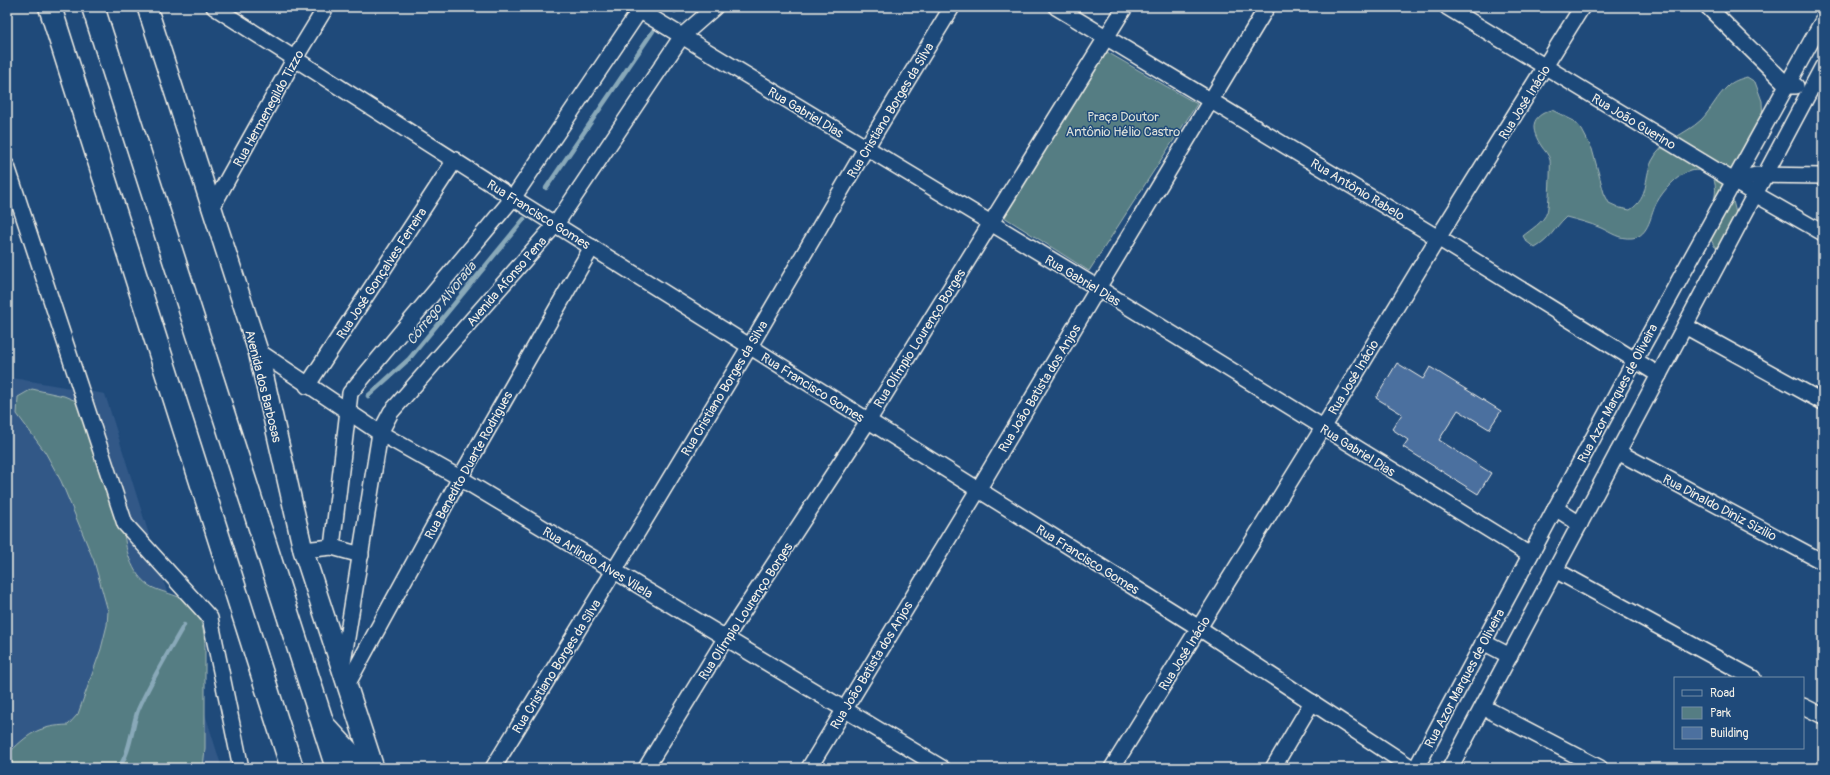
<svg xmlns="http://www.w3.org/2000/svg" width="1830" height="775" viewBox="0 0 1830 775" font-family="Pangolin,sans-serif">
<style>
.built{fill:#305887}
.green{fill:#557d83;stroke:#a4b7b6}
.lines{fill:none;stroke-linecap:round;stroke-linejoin:round}
.stream{stroke:#89a9b9;stroke-width:4.5}
.building{fill:#4c709f;stroke:#f4f1e8}
.minor-casing{stroke:#f4f1e8;stroke-width:18}
.major-casing{stroke:#f4f1e8;stroke-width:22}
.highway-casing{stroke:#f4f1e8;stroke-width:25}
.minor{stroke:#1f4a7a;stroke-width:15}
.major{stroke:#1f4a7a;stroke-width:19}
.highway{stroke:#1f4a7a;stroke-width:22}
.labels{text-anchor:middle;stroke-width:3;stroke-linejoin:round;paint-order:stroke}
.street-label{font-size:13px;fill:#f4f1e8;stroke:#1f4a7a}
.park-label{font-size:13px;fill:#dce0d9;stroke:#1f4a7a}
.water-label{font-size:14px;font-style:italic;fill:#d9dfdc;stroke:#1f4a7a}
</style>
<rect width="100%" height="100%" fill="#1f4a7a"/>
<filter id="ink" filterUnits="userSpaceOnUse"><feTurbulence type="fractalNoise" baseFrequency=".025" numOctaves="2"/><feDisplacementMap in="SourceGraphic" scale="8" xChannelSelector="R" yChannelSelector="G"/><feConvolveMatrix kernelMatrix="1 2 1 2 8 2 1 2 1" color-interpolation-filters="sRGB"/></filter>
<g filter="url(#ink)">
<polygon class="built" points="7,377 105,394 222,768 7,768"/>
<g class="green">
<polygon points="1107,52 1197,104 1089,271 1004,217"/>
<path d="M1747,77l8,5 7,19 1,24 -31,72 3,12 4,22 -11,17 -13,-1c-2,-3 -4,-7 -5,-11 -6,-23 14,-40 1,-63 -7,-2 -14,-4 -21,-2 -13,4 -27,20 -33,31 -7,12 -7,34 -25,36 -14,1 -20,-5 -31,-10 -11,-5 -24,-8 -35,-11 -12,11 -15,22 -31,31l-9,-7 -3,-5c7,-6 21,-14 24,-24 2,-4 4,-48 3,-52 -1,-5 -6,-10 -8,-13 -12,-18 -12,-31 10,-37l22,11 8,9 10,19 12,44 5,10 11,5 10,2c20,-13 13,-30 22,-49 10,-21 33,-26 49,-41 10,-10 16,-24 27,-34 5,-5 12,-7 19,-9z"/>
<path d="M32,389l32,7 17,7c13,35 26,70 38,105 7,22 3,41 17,64 12,18 22,17 40,24 24,8 29,33 29,55v97l-2,20h-192l1,-8 -1,-9c19,-19 30,-25 57,-26l10,-11 23,-65 6,-24 1,-14 -14,-50 -33,-80 -16,-29 -28,-38 1,-17z"/>
</g>
<g class="lines">
<g class="stream">
<polyline points="675,11 679,7"/>
<polyline points="546,188 653,31"/>
<polyline points="368,396 409,359 524,219"/>
<path d="M118,768c12,-13 14,-42 20,-58 13,-30 30,-57 46,-85"/>
</g>
</g>
<polygon class="building" points="1397,363 1423,379 1430,367 1501,411 1489,429 1458,410 1439,440 1491,473 1478,494 1403,447 1408,440 1392,429 1402,414 1376,398"/>
<g class="lines">
<defs>
<g id="minor">
<polyline points="214,7 513,198 1199,628 1412,768"/>
<polyline points="634,7 1098,288 1530,555"/>
<polyline points="1056,7 1438,238 1659,375"/>
<polyline points="1447,7 1755,194 1823,233"/>
<polyline points="1708,7 1788,86 1796,86"/>
<polyline points="7,166 125,524 210,618 241,768"/>
<polyline points="1733,181 1756,175 1823,176"/>
<polyline points="211,209 295,58 326,7"/>
<polyline points="1685,326 1823,402"/>
<polyline points="258,351 380,433 460,478 942,768"/>
<polyline points="307,386 455,160"/>
<polyline points="1618,452 1823,562"/>
<polyline points="1555,508 1580,524"/>
<polyline points="303,550 332,547"/>
<polyline points="361,555 332,547 350,393 513,198 642,7"/>
<polyline points="1555,570 1753,678"/>
<polyline points="1483,642 1510,656"/>
<polyline points="342,669 380,433 391,412 556,224 682,36 715,7"/>
<polyline points="347,685 460,478 592,247"/>
<polyline points="1803,706 1823,716"/>
<polyline points="1483,707 1600,768"/>
<polyline points="493,768 614,571 750,346 866,148 952,7"/>
<polyline points="646,768 725,639 868,421 1125,7"/>
<polyline points="809,768 978,490 1098,288 1267,7"/>
<polyline points="1112,768 1323,428 1438,238 1582,7"/>
<polyline points="1273,768 1312,702"/>
<polyline points="1416,768 1635,360 1823,20"/>
<polyline points="1450,768 1823,66"/>
</g>
<polyline id="major" points="147,7 258,351 303,550 374,768"/>
<g id="highway">
<polyline points="50,7 292,768"/>
<polyline points="93,7 337,768"/>
<polyline points="327,729 363,768"/>
</g>
</defs>
<use href="#minor" class="minor-casing"/>
<use href="#major" class="major-casing"/>
<use href="#highway" class="highway-casing"/>
<use href="#minor" class="minor"/>
<use href="#major" class="major"/>
<use href="#highway" class="highway"/>
</g>
</g>
<g class="labels">
<g class="street-label">
<text transform="translate(1524 102) rotate(-58)" y="5">Rua José Inácio</text>
<text transform="translate(268 108) rotate(-61)" y="5">Rua Hermenegildo Tizzo</text>
<text transform="translate(890 110) rotate(-59)" y="5">Rua Cristiano Borges da Silva</text>
<text transform="translate(806 112) rotate(31)" y="5">Rua Gabriel Dias</text>
<text transform="translate(1634 121) rotate(31)" y="5">Rua João Guerino</text>
<text transform="translate(1358 189) rotate(31)" y="5">Rua Antônio Rabelo</text>
<text transform="translate(539 214) rotate(32)" y="5">Rua Francisco Gomes</text>
<text transform="translate(381 273) rotate(-57)" y="5">Rua José Gonçalves Ferreira</text>
<text transform="translate(1083 280) rotate(31)" y="5">Rua Gabriel Dias</text>
<text transform="translate(506 281) rotate(-49)" y="5">Avenida Afonso Pena</text>
<text transform="translate(919 338) rotate(-58)" y="5">Rua Olímpio Lourenço Borges</text>
<text transform="translate(1353 377) rotate(-59)" y="5">Rua José Inácio</text>
<text transform="translate(264 386) rotate(76)" y="5">Avenida dos Barbosas</text>
<text transform="translate(813 387) rotate(32)" y="5">Rua Francisco Gomes</text>
<text transform="translate(724 388) rotate(-59)" y="5">Rua Cristiano Borges da Silva</text>
<text transform="translate(1039 388) rotate(-59)" y="5">Rua João Batista dos Anjos</text>
<text transform="translate(1617 393) rotate(-62)" y="5">Rua Azor Marques de Oliveira</text>
<text transform="translate(1358 450) rotate(32)" y="5">Rua Gabriel Dias</text>
<text transform="translate(468 465) rotate(-61)" y="5">Rua Benedito Duarte Rodrigues</text>
<text transform="translate(1720 507) rotate(28)" y="5">Rua Dinaldo Diniz Sizilio</text>
<text transform="translate(1088 559) rotate(32)" y="5">Rua Francisco Gomes</text>
<text transform="translate(598 562) rotate(31)" y="5">Rua Arlindo Alves Vilela</text>
<text transform="translate(745 611) rotate(-57)" y="5">Rua Olímpio Lourenço Borges</text>
<text transform="translate(1184 653) rotate(-58)" y="5">Rua José Inácio</text>
<text transform="translate(871 665) rotate(-59)" y="5">Rua João Batista dos Anjos</text>
<text transform="translate(556 666) rotate(-58)" y="5">Rua Cristiano Borges da Silva</text>
<text transform="translate(1464 678) rotate(-62)" y="5">Rua Azor Marques de Oliveira</text>
</g>
<g class="park-label">
<text x="1123" y="121">Praça Doutor<tspan x="1123" dy="15">Antônio Hélio Castro</tspan></text>
</g>
<g class="water-label">
<text transform="translate(441 303) rotate(-51)" y="5">Córrego Alvorada</text>
</g>
</g>
<rect width="1830" height="775" fill="none" stroke="#1f4a7a" stroke-width="24"/>
<rect x="12" y="12" width="1806" height="751" fill="none" stroke="#f4f1e8" stroke-width="1.5" filter="url(#ink)"/>
<rect x="1674" y="677" width="130" height="72" fill="#1f4a7a" stroke="#748da6"/>
<rect x="1682" y="690" width="20" height="6" fill="#1f4a7a" stroke="#748da6"/>
<text x="1710" y="697" font-size="12" fill="#f4f1e8">Road</text>
<rect x="1682" y="707" width="20" height="12" fill="#557d83" stroke="#748da6"/>
<text x="1710" y="717" font-size="12" fill="#f4f1e8">Park</text>
<rect x="1682" y="727" width="20" height="12" fill="#4c709f" stroke="#748da6"/>
<text x="1710" y="737" font-size="12" fill="#f4f1e8">Building</text>
</svg>
